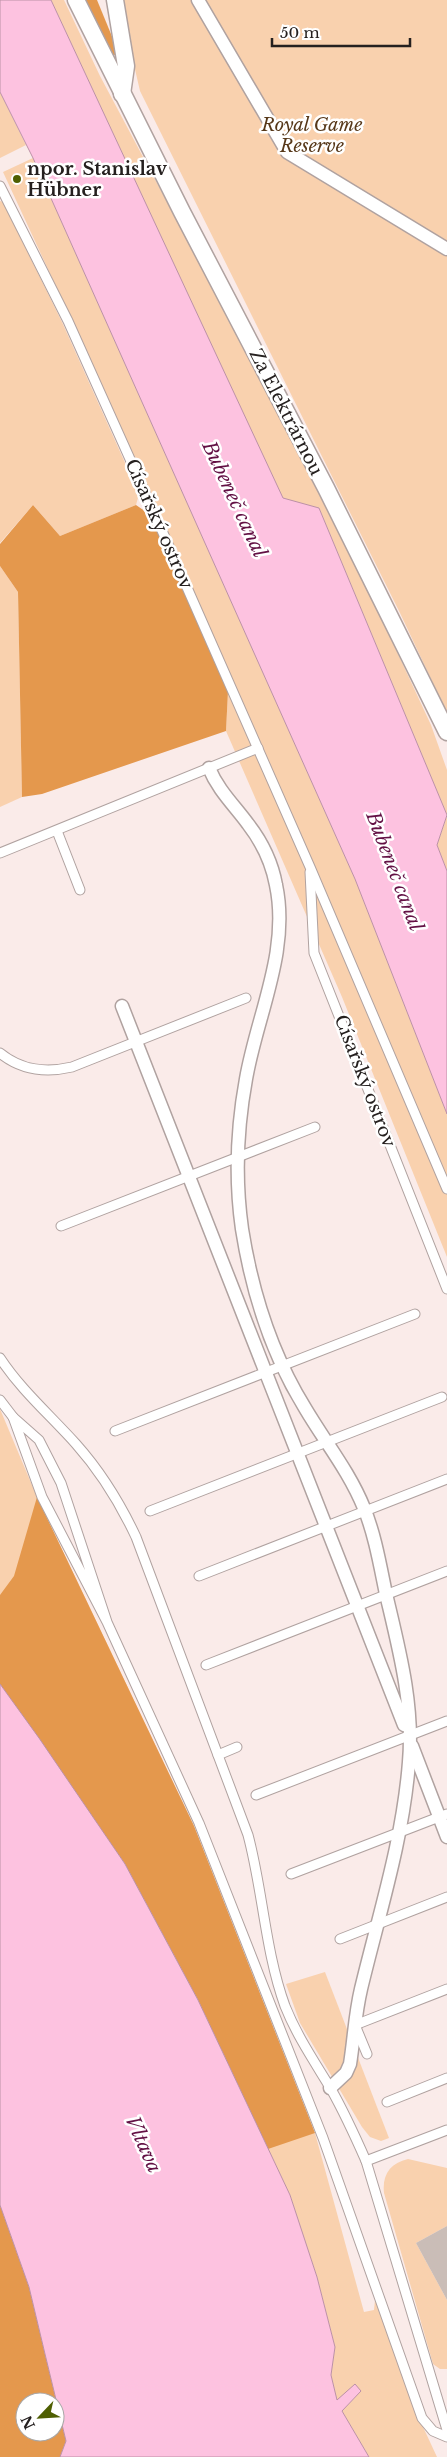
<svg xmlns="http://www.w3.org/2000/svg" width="447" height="2457" viewBox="0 0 447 2457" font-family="'Libre Baskerville',serif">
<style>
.green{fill:#f9d1ae}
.forest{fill:#e4984d;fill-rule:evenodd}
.water{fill:#fdc2e0;stroke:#bc91a6}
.building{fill:#cabdb7}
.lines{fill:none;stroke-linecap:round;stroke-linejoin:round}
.service-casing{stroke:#b0a2a0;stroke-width:11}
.pedestrian-casing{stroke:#b0a2a0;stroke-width:15}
.minor-casing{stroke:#b0a2a0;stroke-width:19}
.service{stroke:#fff;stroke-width:9}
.pedestrian{stroke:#fff;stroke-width:12}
.minor{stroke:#fff;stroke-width:16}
.poi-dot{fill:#4f5f02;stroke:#fff;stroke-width:2}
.labels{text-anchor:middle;stroke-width:5;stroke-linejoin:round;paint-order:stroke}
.park-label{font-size:18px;font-style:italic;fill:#573819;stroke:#fff}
.poi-label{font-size:18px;font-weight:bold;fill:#25201f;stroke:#fff;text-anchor:start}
.street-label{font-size:18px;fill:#25201f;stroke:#fff}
.water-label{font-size:19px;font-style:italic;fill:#631145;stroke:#fff}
</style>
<rect width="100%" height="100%" fill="#faebe9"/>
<g class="green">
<polygon points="51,0 64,0 100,76 234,328 373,600 431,725 447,770 447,815 319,508 283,499"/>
<polygon points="119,0 447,0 447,713 400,613 140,91"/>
<polygon points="0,92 26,145 0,158"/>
<polygon points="33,158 355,879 447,1114 447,1257 342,997 226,731 228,691 71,319 3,172"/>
<polygon points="0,201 3,202 62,322 139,494 136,505 60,536 33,505 0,543"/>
<polygon points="0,566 18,592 22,797 0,807"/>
<polygon points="447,816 447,871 437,845"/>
<polygon points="0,1409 37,1497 194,1826 315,2133 364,2312 374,2310 375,2300 417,2414 437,2457 369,2457 342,2411 361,2391 337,2400 331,2375 335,2347 317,2277 290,2195 198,2000 125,1864 39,1738 0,1684"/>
<polygon points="325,1972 389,2138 381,2141 370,2137 362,2127 300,2023 286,1984"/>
<path d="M408,2159l39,9v58l-31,17 31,57v69h-7l-7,-5 -49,-171c-2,-18 6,-30 24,-34z"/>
</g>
<g class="forest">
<polygon points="83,0 97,0 118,51 111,59"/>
<polygon points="33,505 60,536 136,505 152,516 228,691 226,731 42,794 22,797 18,592 0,566 0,544"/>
<polygon points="37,1497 194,1826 315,2133 268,2149 198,2000 125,1864 0,1684 0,1595 14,1576"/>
<path d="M0,2205l29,82 16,67 21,87 -6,16h-60zM25,2402h30v30h-30z"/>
</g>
<g class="water">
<polygon points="0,0 51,0 283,498 319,508 447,815 437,845 447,871 447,1114 355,879 33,158 0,92"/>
<polygon points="0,1684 39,1738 125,1864 198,2000 290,2195 317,2277 335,2347 331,2375 337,2400 355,2384 361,2391 342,2411 369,2457 60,2457 66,2441 45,2354 29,2287 0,2205"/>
</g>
<polygon class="building" points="447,2226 447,2300 416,2243"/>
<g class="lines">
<defs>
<g id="service">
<polyline points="0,186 68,321 156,517 310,867 447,1189"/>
<polyline points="57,831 80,890"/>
<polyline points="0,853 258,748"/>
<polyline points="310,872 314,953 447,1289"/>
<path d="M0,1053c22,18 46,20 72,14l174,-69"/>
<polyline points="61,1226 315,1127"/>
<path d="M0,1358c21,32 50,57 76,86 25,28 44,59 60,93l112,298c15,56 17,116 37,171 12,30 29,55 46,83 13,23 24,47 35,72l81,269"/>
<polyline points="0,1400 13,1417"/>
<polyline points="115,1431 415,1314"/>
<polyline points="150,1511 442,1397"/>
<polyline points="199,1576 447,1479"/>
<polyline points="107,1622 61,1483 39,1440 13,1417 42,1497 107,1622 199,1823 323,2138 422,2418 433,2431 447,2437"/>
<polyline points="206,1665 447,1571"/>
<polyline points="218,1755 237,1747"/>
<polyline points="256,1795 447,1721"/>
<polyline points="291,1874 447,1814"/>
<polyline points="340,1939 447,1897"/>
<polyline points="367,2054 355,2025 447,1989"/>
<polyline points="387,2102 447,2078"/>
<polyline points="366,2161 447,2130"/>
</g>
<g id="pedestrian">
<polyline points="198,0 287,152 447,249"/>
<path d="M209,768c9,22 25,37 39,56 14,18 24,39 28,61 14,66 -19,130 -30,194 -9,49 -11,101 -4,150 10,63 29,124 63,179 20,34 44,63 59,100 11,27 16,57 22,86 13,55 28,111 23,168 -6,78 -30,152 -48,227 -6,25 -7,50 -11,75l-4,9 -16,15"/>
<polyline points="122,1006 404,1725"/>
<polyline points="412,1746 447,1837"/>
</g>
<g id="minor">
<polyline points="76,0 182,212 326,488 447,732"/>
<polyline points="115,0 126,66 122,94"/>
</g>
</defs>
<use href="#service" class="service-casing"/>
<use href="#pedestrian" class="pedestrian-casing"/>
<use href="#minor" class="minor-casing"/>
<use href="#service" class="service"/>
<use href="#pedestrian" class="pedestrian"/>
<use href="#minor" class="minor"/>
</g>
<circle class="poi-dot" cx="17" cy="179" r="5"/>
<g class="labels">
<g class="park-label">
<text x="312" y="131">Royal Game<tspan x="312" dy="21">Reserve</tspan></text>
</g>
<g class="poi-label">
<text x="27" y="175">npor. Stanislav<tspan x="27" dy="21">Hübner</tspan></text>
</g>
<g class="street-label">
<text transform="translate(286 412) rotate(63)" y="6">Za Elektrárnou</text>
<text transform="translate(159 524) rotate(66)" y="6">Císařský ostrov</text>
<text transform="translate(365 1081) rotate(69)" y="6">Císařský ostrov</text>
</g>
<g class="water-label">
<text transform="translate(235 499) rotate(65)" y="7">Bubeneč canal</text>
<text transform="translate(395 871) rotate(69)" y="7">Bubeneč canal</text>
<text transform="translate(144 2144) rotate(66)" y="7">Vltava</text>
</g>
</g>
<g transform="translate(40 2417) rotate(245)"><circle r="24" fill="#ffffff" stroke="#a8a6a5"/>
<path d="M0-4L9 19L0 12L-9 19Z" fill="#4f5f02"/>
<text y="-8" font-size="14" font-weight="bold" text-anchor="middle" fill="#25201f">N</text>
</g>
<path d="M272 38v8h138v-8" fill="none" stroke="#25201f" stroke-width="2.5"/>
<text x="280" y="38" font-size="15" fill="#25201f" stroke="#ffffff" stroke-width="4" paint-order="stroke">50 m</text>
</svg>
